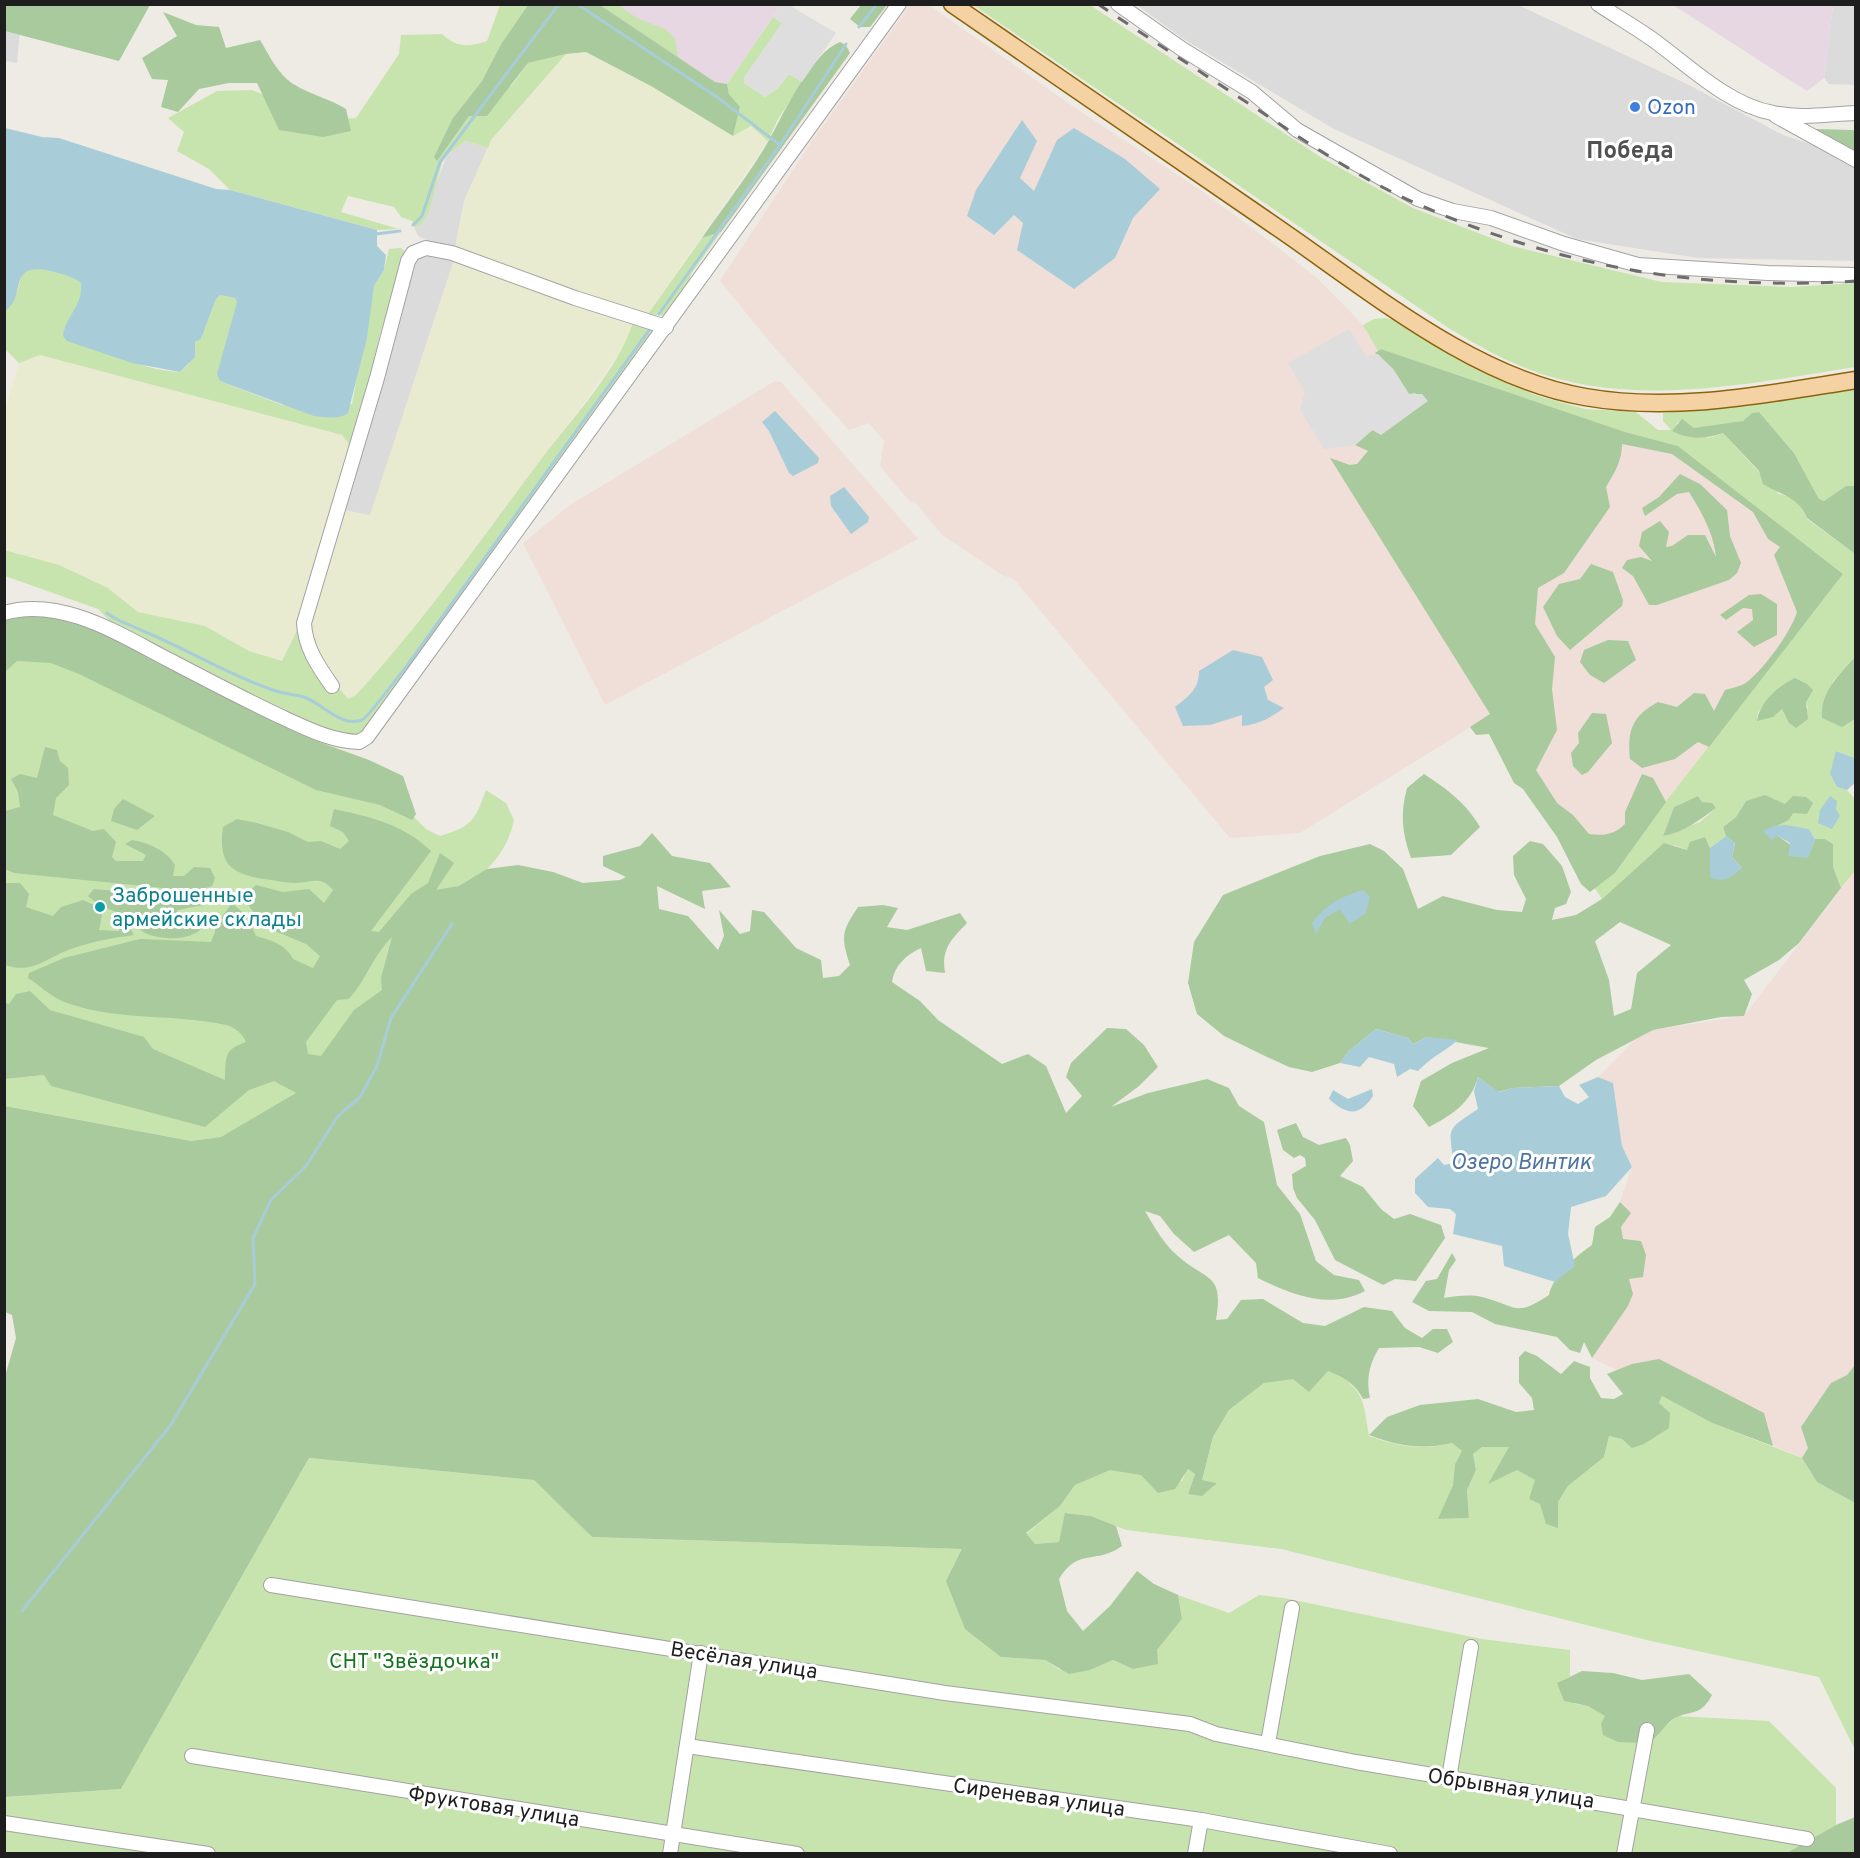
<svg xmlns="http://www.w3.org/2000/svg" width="1860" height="1858" viewBox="0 0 1860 1858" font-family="Overpass,sans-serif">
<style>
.residential{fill:#dcdbdb}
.industrial{fill:#e6d7e3}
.military{fill:#efdfd8}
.farmland{fill:#e9ebd1}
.grass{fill:#c8e4ae;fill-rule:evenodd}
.forest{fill:#a9ca9c;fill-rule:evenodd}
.parking{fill:#dedede}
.water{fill:#a8cdd8}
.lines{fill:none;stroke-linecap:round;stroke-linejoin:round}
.stream{stroke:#a8cdd8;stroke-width:3}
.minor-casing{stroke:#a2a2a2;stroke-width:16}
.major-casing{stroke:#8c630b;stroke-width:19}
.minor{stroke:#fff;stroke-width:14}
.major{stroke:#f5d2a3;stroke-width:16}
.rail{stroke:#6c6c6c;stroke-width:3;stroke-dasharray:12 12;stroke-linecap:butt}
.shop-dot{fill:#3f7fe0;stroke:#fff;stroke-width:2}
.culture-dot{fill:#0f9aa8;stroke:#fff;stroke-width:2}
.labels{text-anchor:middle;stroke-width:6;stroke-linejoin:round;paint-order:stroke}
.shop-label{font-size:21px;fill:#366cbe;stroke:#fff;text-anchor:start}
.culture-label{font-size:21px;fill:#0d838f;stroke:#fff;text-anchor:start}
.street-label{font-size:21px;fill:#1e1e1e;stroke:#fff}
.park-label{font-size:21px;fill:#14741d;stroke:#fff}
.water-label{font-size:22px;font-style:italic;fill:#4e759f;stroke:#fff}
.quarter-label{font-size:24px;font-weight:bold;fill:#515151;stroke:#fff}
</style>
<rect width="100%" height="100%" fill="#eeebe4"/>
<g class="residential">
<polygon points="1137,5 1518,5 1687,84 1783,135 1817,146 1855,165 1855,261 1698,258 1577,239 1334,129 1182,38"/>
<polygon points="1833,5 1855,5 1855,85 1829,84 1824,78"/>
<polygon points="4,28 20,30 17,63 5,61"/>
<polygon points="466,141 488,148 464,201 455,248 430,242 418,236 414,227 421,225 447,155"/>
<polygon points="424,252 454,260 370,516 344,510 415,259"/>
</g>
<g class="industrial">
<polygon points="600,5 781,5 727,84 715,82"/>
<polygon points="1673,5 1833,5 1824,78 1807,91"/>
</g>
<g class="military">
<polygon points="910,5 929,5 1081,112 1199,189 1272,243 1317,278 1363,325 1378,350 1678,446 1799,539 1822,603 1660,809 1594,887 1490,715 1300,833 1230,838 1014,579 1002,575 942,535 914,501 911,503 880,466 884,441 869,423 849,430 774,347 720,281 812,141"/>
<polygon points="775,381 781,382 918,539 605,705 523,543 570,505"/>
<polygon points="1855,871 1855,1481 1769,1444 1592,1358 1628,1306 1629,1279 1621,1227 1631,1213 1620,1202 1632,1167 1622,1146 1613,1083 1598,1077 1636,1039 1653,1030 1744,1016"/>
</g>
<g class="farmland">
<polygon points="586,52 743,129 751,126 768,141 648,314 625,309 455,248 464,201 491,140 566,54"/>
<polygon points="454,260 633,322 627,342 584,403 397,651 356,695 348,699 323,665 309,638 308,618 344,510 370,515"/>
<polygon points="40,355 342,435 349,444 346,463 299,626 282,661 249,651 205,626 138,612 108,588 5,550 5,410 19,363"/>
</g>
<g class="grass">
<path d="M500,5h28l-27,39 -19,37 -29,37 16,-3 43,-30 16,-22 38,-9 -75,86 -3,8 -22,-7 -19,14 -5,8 -13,49 -8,13 -7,2 -2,-6 -11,-4 -7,-10 -46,-11 -7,16 58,17 -22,1 -147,-40 -21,-21 -32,-18 7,-19 -16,-14 49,-27 35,-1 72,30 32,-2 43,-64 2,-19 41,-1c15,14 26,13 45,7z"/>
<polygon points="600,5 618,5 637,18 665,29 675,38 678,57"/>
<path d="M973,5h117l232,153 91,50 99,38 150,36 129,5 64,-4v84c-108,17 -226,43 -332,0 -26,-10 -49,-24 -73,-38z"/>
<polygon points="773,17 782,23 744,78 744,83 765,97 778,88 789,74 802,82 777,121 768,141 751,126 733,136 740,107 729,94 727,84"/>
<polygon points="721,232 691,274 688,286 667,316 648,314 702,238"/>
<path d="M401,248l6,5 -26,77 -20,85 -12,29 -7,-9 -302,-80 -21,8 -14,-14 -1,-38 13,-20 5,-16 8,-6 7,-1 35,8 9,7c2,19 -8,32 -17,47 37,18 74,40 116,42 13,-10 14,-15 15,-30l6,-3 15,-40 4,-4 15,3 3,4 -18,79 62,24 70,-1 22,-118 10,-16 5,-21z"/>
<path d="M1385,318l14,3 92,54 47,21 47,13 51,3 22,18h13l-8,-9v-8l86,-7 106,-18v98h-9l-22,15 -5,-2 -25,-46 -35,-41c-9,1 -9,5 -16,9 -14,6 -34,6 -49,7l-12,-8 -6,4 33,14 14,-5 56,61c15,3 23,10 28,25l48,35v103l-22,24 -11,37 20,8 13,-7v39l-18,-7 -7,23 7,13 10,3 8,9v72l-14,17 -8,-21v-23l-8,-5h-10l-6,-10 -35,-3 15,-6 -4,-15 -39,-4 -10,16 -13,10 3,9 -16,12 -5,-11 -18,13 -13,-5 -21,8 -51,46 -8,-12 21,-14 45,-64 183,-235 -165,-128 -53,-14 -244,-83 -3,2 -15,-26 11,-6zM1767,700l39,2 2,6 -19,15 -7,-14 -25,11 1,-8zM1698,796l4,6 14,6 -16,14 -37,14 11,-29z"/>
<path d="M633,322l23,7 -297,408 -38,-6 -202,-101 -21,-21 -93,-33 -1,-26 55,15 49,23 30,24 67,14 44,25 33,10 17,-35c1,25 15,43 30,62l11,1 8,10 8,-4c68,-74 126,-157 186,-237 29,-38 78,-91 91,-136z"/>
<path d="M33,639l377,174 16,16 14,7c33,-10 35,-16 46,-46l20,13 8,17c-5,21 -12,34 -27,49l-193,241 -15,-5 -58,32 -30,4 -186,-35v-27l39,-4 161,52 -200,-108v-368z"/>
<path d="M1328,1371c36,15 35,29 41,65 28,10 54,15 83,7l10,8 -7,13 -2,21 -14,34 30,-1 -2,-28 9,-20 -3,-16 9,-7h28l-21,36 28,-13 19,10 11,44 11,3v-25l10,-16 36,-29 5,-21 13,3 37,-36 3,-7 50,27 90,35 15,24 38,21v247l-36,-73 -168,-36 -370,-92 -155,-19 -35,-14 -25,-3 -7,29 -24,2 -9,-10 34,-28 15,-21 35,-16 72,12 5,-13 8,6 -7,20 29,-11 -15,-3 11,-43 16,-27 35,-27z"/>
<path d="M309,1458l225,22 58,57 371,12 38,108 44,3 15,10h30l23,-10 20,9 24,-19 25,-31 -4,-24 51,18 30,-18 25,3 198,41 88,11v26l-12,7 17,21 13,2 18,10 12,26c21,-1 44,-11 59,-26l92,5 67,67v37l-51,29h-1780v-57l116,-8z"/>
</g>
<g class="forest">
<polygon points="4,5 5,4 150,5 119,61 5,31"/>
<polygon points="528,5 600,5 715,82 727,84 729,94 740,107 733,136 651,86 586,52 566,54 528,63 487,116 469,116 437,161 434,157 453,118 482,81 501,44"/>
<polygon points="861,5 887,5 870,27 860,27 850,19"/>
<path d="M163,12l33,13 23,2 7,21 34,-8c9,15 19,36 35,45 15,9 35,14 51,24l5,22 -28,6 -44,-7 -22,-47h-28l-30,6 -21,23 -17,-5 7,-27 -16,-1 -10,-21 35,-22z"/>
<path d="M840,42l6,3 4,8 -129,179 -19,6c22,-32 47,-63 66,-96 15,-27 43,-89 72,-100z"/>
<polygon points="1817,129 1853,130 1855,132 1855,152 1815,132"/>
<path d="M1381,349l244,83 53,14 165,128 -134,173 -11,-5 -23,17 -33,9 -12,-9c-3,-28 2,-43 28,-57l19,5 17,-14 11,1 9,17 11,-21c7,-2 17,-4 22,-8 17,-13 44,-50 50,-70l-23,-57 6,-8 -12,-8 -15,-27 -81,-58 -50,-10c0,17 -7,28 -16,43l4,20 -46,66 -26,15 -3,36 20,33 -3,32 5,41 -21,40 21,33 16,12 16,19c14,2 25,1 36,-10v-12l17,-38 11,4 13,24 -51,71 -25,19 -9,-8 -24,-47 -34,-48 -9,-6 -25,-49 -13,1 -6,-8 20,-13 -160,-256 20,7 7,-1 11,-13 -13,-6 61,-52 -7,1 -16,-25 -18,-16z"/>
<path d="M1759,412l35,41 25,46 5,2 22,-15h9v68l-48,-36c-8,-21 -26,-23 -44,-34l-4,-13 -36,-38c-18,6 -34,7 -51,-2l10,-12 12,9 49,-7 9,-8z"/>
<path d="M1680,474l20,10 27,26 3,26 11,27 -4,10 -8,7 -72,25h-8l-16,-29 -11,-8 5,-8 14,-3 11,4 -13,-15 3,-14 18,-11 9,11 -3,15 6,-1 16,-11h17l11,22c-2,-23 -15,-46 -27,-65l-12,2 -32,22 -3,-8 17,-11z"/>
<polygon points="1591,564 1613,572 1623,600 1622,606 1570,650 1557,636 1543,607 1559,584 1580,579"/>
<polygon points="1761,594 1777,604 1777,635 1754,647 1737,632 1753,620 1752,609 1743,608 1726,620 1720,615 1749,595"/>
<polygon points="41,614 96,630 322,743 369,760 403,776 416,814 412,820 380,805 316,790 79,674 51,663 17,661 5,672 5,620"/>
<polygon points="1608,640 1628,641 1636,660 1604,683 1590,675 1580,662 1584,650"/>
<path d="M1855,657v62l-13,8 -20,-9c-2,-26 17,-43 33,-61z"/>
<path d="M1795,678l12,6 6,6 -7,12 2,17 -12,9 -7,-5 -7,-14 -9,8 -16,4c2,-18 22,-36 38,-43z"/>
<polygon points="1592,713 1606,714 1612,743 1588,772 1582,775 1573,766 1571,753 1579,743 1578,733"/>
<path d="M45,747l12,3 3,11 8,7 1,17 -13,13 -3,17 40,16 11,-2 12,13 -4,15 4,4h27l3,-6 -21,-11 7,-4c17,3 34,10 43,25l-2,11h11l10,-9 16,1 5,10 -3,8 -9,3h-30l-159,-16 -9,-4v-58l15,-4 -2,-15 -7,-13 9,-5 17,4z"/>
<path d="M1424,774c24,16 41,28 56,53l-29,28 -40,3c-9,-25 -11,-44 -4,-70z"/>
<path d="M1765,795l20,9 8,-8 13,1 7,6 -6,11 -14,-1 -4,7 -25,12 14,4 30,21 7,-18h10l8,5v23l8,21 -42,55 -20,17 -35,20 8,14 -8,22 -23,1 -68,13 -57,30 -37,26 -46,2 -15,4 -20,-15c-7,26 -26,38 -49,50l-16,-21 8,-25 31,-18 37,-15 -62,-11 -14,7 -5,-6 -32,-9 -27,22 -9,12 -28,9 -23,-5 -24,-11 -41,-20 -27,-22 -9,-31 6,-41 29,-47 97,-39 50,-12 14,7 19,18 15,40 25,-13 54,14 25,2 4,-13 -12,-24 -1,-19 17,-15 13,3 19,22 9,26 -5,12 -11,4 -3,12 24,-5 26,-16 62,-56 23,7 3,-8 15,-5 5,11v8l32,12 -10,-11 3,-14 -9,-7 -3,-9 13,-10 10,-16zM1620,922l51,23 -34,28 -6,36 -17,7 -5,-36 -14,-39z"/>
<path d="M1698,796l4,6 10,1 4,5c-17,12 -31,24 -53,28l11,-29z"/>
<polygon points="123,799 155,816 137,830 111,821 114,809"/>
<path d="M334,809c37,8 69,15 97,42l-60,80 8,1 32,-38 17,-11 12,-30 14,10 -18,27 23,-4 28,-17 31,-4 35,7 30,11 37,-3 6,-3 -23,-11v-10l37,-10 12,-13 20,23 38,7 21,24 -29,4 3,18 -48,-23 2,23 29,7 30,34 6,-14 -5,-26 21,24 10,-3 2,-21 12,2 32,36 25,12 2,18 16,-2 11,-11c-9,-28 -9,-33 8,-58l25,-2 15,3 -11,19 20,3 53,-17 7,10c-16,17 -26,26 -22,50l-19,-2 -5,-23c-15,7 -27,18 -29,34l28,19 18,19 64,44 26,-10 18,12 20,47 16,-17 -16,-19 5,-14 36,-35 19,1 18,16 14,22 -19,19 -28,21 37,-14 59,-14 22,9 10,18 25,16 13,63 23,29 16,47 18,14 25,5 6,11c-36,19 -73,4 -107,-13l-2,-15 -27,-28 -35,17 -20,-18 -14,-18 -15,-5c8,14 20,35 33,45 29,26 46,16 38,64l11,-1 14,-19 22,-1 40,24 22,3 39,-19 28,4 13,17 17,10 11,-9h14l6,13 -15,11 -19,-6 -40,1c-10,17 -13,31 -9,50l-7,1c-8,-16 -19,-21 -35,-28l-19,21 -16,-13 -29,4 -35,27 -16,27 -11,43 15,3 -15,13 -14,-2 7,-20 -7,-5 -13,20 -17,4 -17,-18 -31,-5 -35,15 -15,21 -34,27 9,11 24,-2 6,-29 26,3 25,10 6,20c-26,19 -44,1 -63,33l8,32 16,20 27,-25 27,-35 17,13 24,11 4,24 -25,31 1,14 -25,5 -20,-9 -23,10 -21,4 -24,-14 -44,-3 -36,-28 -19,-48 16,-32 -370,-12 -58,-57 -225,-22 -188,331 -116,8 -1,-417 12,-42 -4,-23 -7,-3v-206l186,35 30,-4 75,-44 -22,-12 -25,9 -44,37 -154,-41 -7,-11 -39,4v-76l4,1 7,-10 14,-3 20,19 94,27 9,12 72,31c1,-23 -2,-30 21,-38 -3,-8 -11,-15 -20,-17 -54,-12 -111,-3 -164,-24 -12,-5 -23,-16 -34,-23l1,-5 35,-15 76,-19 71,3 4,-10v-6l17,-23 15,13 9,20c14,4 30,8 37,23l20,9 7,-12 -14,-12 -41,-17 -23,-30 14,-12 27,7 26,-3 15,14 9,-13c-13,-15 -21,-7 -37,-7 -12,0 -21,-3 -32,-4 -34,-5 -46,-16 -41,-52l14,-8 20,4 31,9 20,10 13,-1 19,8 9,-8 -6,-9 -13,-6zM392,937l-11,41 1,12 -28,20 -33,46 -13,-2 -2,-12 31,-42 12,-1c17,-19 25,-45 43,-62z"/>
<path d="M5,883h15l9,11 -3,13 27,9 8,-9 22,-7 11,5 8,10 -3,15 20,1 1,-10 5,-1 9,15c-20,3 -40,6 -60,13 -26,8 -40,27 -69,17z"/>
<path d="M94,889l105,8 4,8 -25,5 -6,9 11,7 7,-9 18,-5c0,30 -43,30 -63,21 -7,-3 -9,-13 -16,-16 -16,-7 -28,-9 -41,-21z"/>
<polygon points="1296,1123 1303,1137 1319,1145 1346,1138 1350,1145 1353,1161 1340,1176 1363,1187 1381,1209 1394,1219 1410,1214 1441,1225 1445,1238 1416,1281 1395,1279 1383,1285 1335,1260 1315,1220 1297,1198 1293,1188 1292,1174 1306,1166 1305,1158 1300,1155 1294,1158 1283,1150 1277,1130"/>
<path d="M1620,1202l11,11 -10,14 2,12 18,2 5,14 -3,22 -14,2 4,15 -5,12 -36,52 -8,-16 -4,11 -10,-3 -13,-13 -62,-13 -23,-12 -43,-1 -17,-9 14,-21 11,-2 15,-26 4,7 -7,10 -5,28c12,-2 26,-4 38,-1 36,9 32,21 67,-2 3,-18 28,-40 43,-50l3,-18 15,-10z"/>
<path d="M1525,1351l12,5 24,18 13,-13 16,6v11l11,20 13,1 9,-5 -16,-20 25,-10 27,-5 105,54 9,33 -61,-23 -50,-27 -3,7 11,10 -1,15 -25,16 -12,4 -10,-9 -13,-3 -5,21 -36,29 -10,16v26l-12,-4 -6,-20 -11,-5 6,-19 -18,-10 -29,14 21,-37h-27l-9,7 3,16 -9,20 2,28 -31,1 15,-34 2,-21 7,-13 -10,-8c-29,7 -55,3 -83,-8l18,-18 33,-12 58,-6 38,13 18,-2 -2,-12 -13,-15v-26z"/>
<polygon points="1855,1365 1855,1503 1817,1482 1802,1458 1808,1448 1801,1427 1831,1383 1847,1375"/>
<path d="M1582,1671l31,2 29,7 47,-6 23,21c-11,20 -17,15 -35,22 -9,3 -19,20 -28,26l-31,-1 -15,-7 -2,-11 4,-8 -17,-10 -24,-5 -7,-18z"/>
<polygon points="1855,1817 1855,1853 1785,1854 1836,1825"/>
</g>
<g class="parking">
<polygon points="781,5 789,5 836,33 802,82 789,74 778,88 765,97 744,83 744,78 782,23 773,17"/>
<polygon points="1349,329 1366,356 1378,354 1393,369 1409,394 1422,394 1428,401 1381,435 1372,430 1355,445 1324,449 1300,409 1305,392 1288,363"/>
</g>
<g class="water">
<polygon points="1022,120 1037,141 1020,178 1034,191 1057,140 1074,128 1125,159 1160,189 1133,218 1115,258 1074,289 1017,250 1023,223 1014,215 994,235 967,216 976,190"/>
<path d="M5,128l37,9 17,1 157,51 14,1 147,40v16l9,9 -2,15 -10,16 -7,52 -19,75c-9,7 -23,4 -34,3l-94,-35 -3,-7 20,-72 -2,-4 -15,-3 -4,4 -15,40 -6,3v15l-15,15 -48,-9 -65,-22 -4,-5c2,-20 20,-29 18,-53 -9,-7 -19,-9 -31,-12 -44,-10 -23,27 -45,40z"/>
<polygon points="775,411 819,458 818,463 793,476 789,473 769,431 762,422"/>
<polygon points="844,487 869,517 868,522 851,534 831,506 830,496"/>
<path d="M1233,650l29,7 11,23 -9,7 4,13 16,8c-14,10 -25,16 -42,18v-11l-32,10 -27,1 -8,-19c14,-11 24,-18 24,-36z"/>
<polygon points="1836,751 1855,758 1855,783 1847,790 1837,787 1830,774"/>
<polygon points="1830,796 1837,801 1836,809 1840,816 1832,829 1818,823 1820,810"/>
<polygon points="1786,825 1809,829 1815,839 1808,858 1788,856 1790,843 1778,836 1771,840 1763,831 1774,826"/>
<path d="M1726,836l9,7 -3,14 10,11c-11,10 -18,15 -32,9v-29z"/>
<path d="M1363,890l7,7 -4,16 -16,11 -10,-15 -15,9 -9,16 -4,-11c15,-19 28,-26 51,-33z"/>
<path d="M1376,1029l32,9 5,6 14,-7 31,3c-14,12 -27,17 -40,31l-8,-2 -13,8 -3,-13 -25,-7 -9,10 -20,-4 9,-12z"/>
<path d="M1478,1077l21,15 14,-4 46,-2 6,11 13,7 11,-7 -10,-12 19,-8 15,6 9,63 10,21 -26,29 -35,11 -3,27 7,32 -20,16 -51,-16 -2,-20 -49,-12 3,-20 -6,-5 -22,-2 -13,-14v-14l23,-21 6,7 10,-2c-6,-37 -7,-33 24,-54l-4,-18z"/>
<path d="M1372,1089l1,7c-14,21 -26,19 -44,3l4,-9 15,9z"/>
</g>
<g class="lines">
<g class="stream">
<polyline points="577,4 717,97 780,145"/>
<polyline points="859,27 877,4"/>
<polyline points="413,225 422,216 440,162 559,4"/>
<polyline points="376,234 400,231"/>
<polyline points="659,314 780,145 846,44"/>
<path d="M107,613c13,10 22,11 36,18 44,18 85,44 130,59 10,4 21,4 31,7 18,6 37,31 58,23 6,-2 36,-44 44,-53l244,-338"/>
<polyline points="22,1611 170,1426 255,1284 253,1238 271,1200 306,1166 338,1116 360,1097 377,1066 391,1018 452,924"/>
</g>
<defs>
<g id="minor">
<polyline points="1118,4 1182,49 1252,92 1297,130 1418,199 1453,211 1491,218 1564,244 1638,265 1768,273 1856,275"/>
<path d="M1598,4c18,12 37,23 54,35 36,26 76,66 121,74 27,6 55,1 83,0"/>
<polyline points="1776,116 1856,160"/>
<path d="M4,613c58,-17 118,23 167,48 38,20 76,40 115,58 24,11 46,22 73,23l8,-5 532,-733"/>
<path d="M332,686c-14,-20 -27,-39 -28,-63l73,-245 31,-117 5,-8 13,-5 26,5 123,45 91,29"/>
<polyline points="271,1585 945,1693 1190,1724 1216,1734 1356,1762 1807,1839"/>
<polyline points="1268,1743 1292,1608"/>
<polyline points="687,1746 1201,1820 1390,1854"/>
<polyline points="192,1756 797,1854"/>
<polyline points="1449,1778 1471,1647"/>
<polyline points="4,1823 208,1854"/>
<polyline points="670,1854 701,1653"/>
<polyline points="1195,1854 1201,1820"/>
<polyline points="1624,1854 1647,1730"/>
</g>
<path id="major" d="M952,4c108,75 217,149 326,224 92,63 196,150 307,169 91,16 181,-3 271,-17"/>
</defs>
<use href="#minor" class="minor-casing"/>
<use href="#major" class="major-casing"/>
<use href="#minor" class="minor"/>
<use href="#major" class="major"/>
<path class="rail" d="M1098,4c52,35 104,69 156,103 51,34 103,70 159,95 145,65 285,89 443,79"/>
</g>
<circle class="shop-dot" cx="1635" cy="107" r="6"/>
<circle class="culture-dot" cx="100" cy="907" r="6"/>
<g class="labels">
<g class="shop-label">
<text x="1647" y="114">Ozon</text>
</g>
<g class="culture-label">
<text x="112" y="902">Заброшенные<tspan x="112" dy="24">армейские склады</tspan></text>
</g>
<g class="street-label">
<text transform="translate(744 1660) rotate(9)" y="7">Весёлая улица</text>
<text transform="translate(1511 1788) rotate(9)" y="7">Обрывная улица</text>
<text transform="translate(1039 1797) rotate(8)" y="7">Сиреневая улица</text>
<text transform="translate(494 1806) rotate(9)" y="7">Фруктовая улица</text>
</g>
<g class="park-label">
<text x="414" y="1668">СНТ "Звёздочка"</text>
</g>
<g class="water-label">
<text x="1521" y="1169">Озеро Винтик</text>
</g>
<g class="quarter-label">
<text x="1630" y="158">Победа</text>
</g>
</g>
<rect width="1860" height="1858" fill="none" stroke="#1e1e1e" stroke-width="12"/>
</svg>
